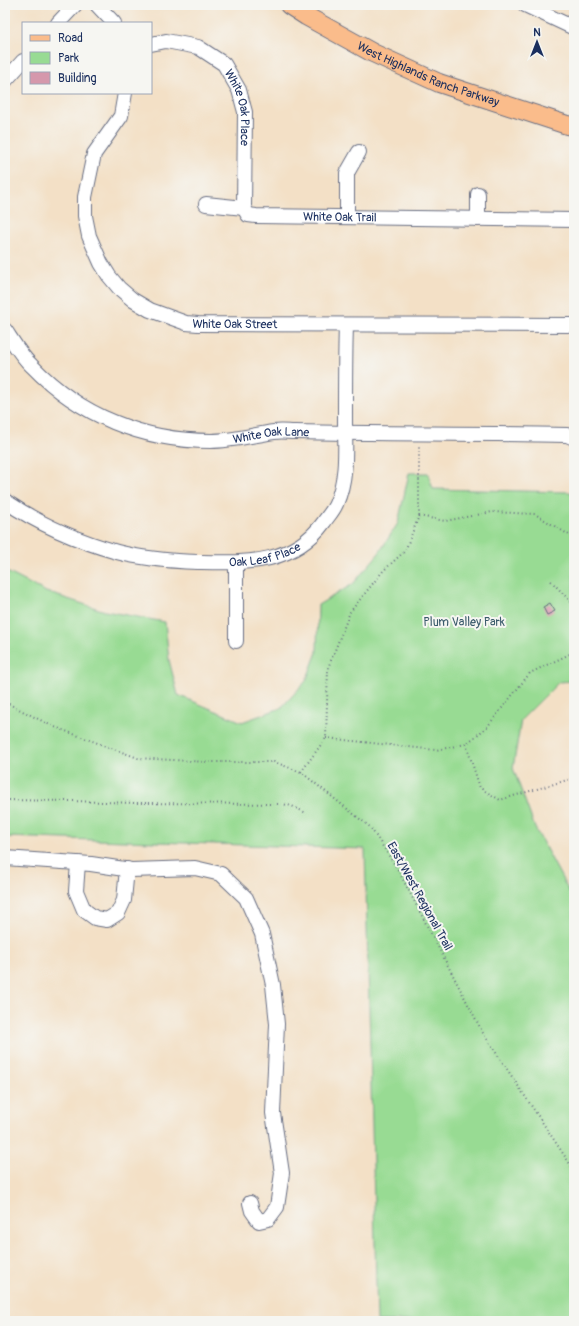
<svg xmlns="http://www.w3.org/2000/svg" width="579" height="1326" viewBox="0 0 579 1326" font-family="Pangolin,sans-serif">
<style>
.green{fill:#98db93;stroke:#5a8578}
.building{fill:#d598ac}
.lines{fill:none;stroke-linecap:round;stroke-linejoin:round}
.minor-casing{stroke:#676d82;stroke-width:16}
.major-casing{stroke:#676d82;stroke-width:20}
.path{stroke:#676d82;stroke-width:2;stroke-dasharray:1 3;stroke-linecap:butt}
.minor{stroke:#fff;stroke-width:14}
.major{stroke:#fabc8b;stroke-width:18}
.labels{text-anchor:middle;stroke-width:4;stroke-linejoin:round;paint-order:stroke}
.street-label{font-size:12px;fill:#1b2f5e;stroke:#f6f6f2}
.park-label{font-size:12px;fill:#3a5a6b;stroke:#f6f6f2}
</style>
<rect width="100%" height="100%" fill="#f6f6f2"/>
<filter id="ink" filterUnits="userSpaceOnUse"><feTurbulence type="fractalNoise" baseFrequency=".025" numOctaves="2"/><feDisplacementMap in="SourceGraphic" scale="8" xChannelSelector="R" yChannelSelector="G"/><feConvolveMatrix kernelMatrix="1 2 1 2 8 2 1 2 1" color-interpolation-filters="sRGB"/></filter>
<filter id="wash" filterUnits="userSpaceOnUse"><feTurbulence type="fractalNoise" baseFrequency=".012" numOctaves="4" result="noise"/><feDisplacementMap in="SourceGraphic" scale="16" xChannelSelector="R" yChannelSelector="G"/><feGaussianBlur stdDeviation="0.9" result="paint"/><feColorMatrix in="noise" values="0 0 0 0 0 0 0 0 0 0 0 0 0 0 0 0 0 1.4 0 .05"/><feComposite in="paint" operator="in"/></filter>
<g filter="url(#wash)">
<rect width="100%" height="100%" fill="#f3e0c6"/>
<polygon class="green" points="409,473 428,473 433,489 570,492 574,495 574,681 559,682 521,720 513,768 535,828 574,901 574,1321 377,1321 365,849 5,837 5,571 46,592 105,611 165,622 169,660 178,695 242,722 281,708 306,681 317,652 318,605 353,584 379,553 398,523"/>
<g id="blocks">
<polygon class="building" points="550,603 555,611 547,615 543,607"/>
</g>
</g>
<g filter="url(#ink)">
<use href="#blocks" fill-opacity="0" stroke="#676d82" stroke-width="1"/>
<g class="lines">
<defs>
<g id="minor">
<polyline points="97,5 114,23"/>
<polyline points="525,5 574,28"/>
<polyline points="58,23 75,5"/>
<path id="s1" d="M151,44l15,-3 32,6 26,17 15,26 6,22 -1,96"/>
<polyline points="5,81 23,61"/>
<path id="s2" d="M125,93l-4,23 -27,38 -9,43v19l4,20 12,27 8,13 10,12 14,12 17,10 36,13 12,1 376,1"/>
<polyline points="206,204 244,208"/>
<path id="s3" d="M244,208l4,7 8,1 318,4"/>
<polyline points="347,217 347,173 359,152"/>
<polyline points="478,219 478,194"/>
<path id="s4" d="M5,330c8,12 16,26 27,36 48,50 111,75 179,75 21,0 42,-6 63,-9 7,-1 14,0 21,0 91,2 182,1 272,3l7,3"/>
<path id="s5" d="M5,501c34,23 73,40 112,51 26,7 55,9 81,10 48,1 95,3 126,-40 4,-6 9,-11 12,-18 12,-27 9,-57 9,-86 0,-31 0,-62 1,-93"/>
<polyline points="236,563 236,641"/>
<polyline points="5,858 91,864 131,870 195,868 221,874 246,898 262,934 273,985 277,1024 273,1113 282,1173 277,1207 268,1219 259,1221 252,1211 250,1203"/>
<polyline points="78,863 76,891 84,910 95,918 107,920 118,913 124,900 127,869"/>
</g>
<g id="major">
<path id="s6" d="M289,5l17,11 67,37 66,30 128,42 7,1"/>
</g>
</defs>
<use href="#minor" class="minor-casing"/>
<use href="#major" class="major-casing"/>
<g class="path">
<polyline points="419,516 445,521 492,512 535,514 574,538"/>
<polyline points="551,581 574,605"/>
<polyline points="5,702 52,726 138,758 207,762 274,762 301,772 370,827 397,868 483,1033 574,1170"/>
<polyline points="326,738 436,750 466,744 487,727 530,673 574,652"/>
<polyline points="466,744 480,788 500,800 574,778"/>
<polyline points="301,772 326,738 328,668 350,612 383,571 405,551 419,516 419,445"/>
<polyline points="5,800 70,801 136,803 282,804 292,806 306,813"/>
</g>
<use href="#minor" class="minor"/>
<use href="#major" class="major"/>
</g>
</g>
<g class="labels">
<g class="street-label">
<text dy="4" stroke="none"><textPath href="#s6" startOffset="156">West Highlands Ranch Parkway</textPath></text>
<text dy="4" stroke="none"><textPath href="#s1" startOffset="126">White Oak Place</textPath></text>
<text dy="4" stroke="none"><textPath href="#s3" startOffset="100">White Oak Trail</textPath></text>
<text dy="4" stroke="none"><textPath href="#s2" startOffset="339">White Oak Street</textPath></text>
<text dy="4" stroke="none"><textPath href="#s4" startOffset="305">White Oak Lane</textPath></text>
<text dy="4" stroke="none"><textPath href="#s5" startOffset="273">Oak Leaf Place</textPath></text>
<text transform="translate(420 896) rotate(61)" y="4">East/West Regional Trail</text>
</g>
<g class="park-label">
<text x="464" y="626">Plum Valley Park</text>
</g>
</g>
<rect width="579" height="1326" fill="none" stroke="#f6f6f2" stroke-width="20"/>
<rect x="22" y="22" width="130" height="72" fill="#f6f6f2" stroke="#9ea6b7"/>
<rect x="30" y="35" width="20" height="6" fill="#fabc8b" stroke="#9ea6b7"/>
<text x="58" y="42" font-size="12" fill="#1b2f5e">Road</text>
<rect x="30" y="52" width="20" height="12" fill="#98db93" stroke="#9ea6b7"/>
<text x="58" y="62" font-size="12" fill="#1b2f5e">Park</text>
<rect x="30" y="72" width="20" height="12" fill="#d598ac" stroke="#9ea6b7"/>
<text x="58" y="82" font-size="12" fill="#1b2f5e">Building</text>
<g transform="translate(537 42)" stroke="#f6f6f2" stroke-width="3" paint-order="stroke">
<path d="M0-3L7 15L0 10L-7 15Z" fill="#1b2f5e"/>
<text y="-6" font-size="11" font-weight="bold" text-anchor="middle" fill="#1b2f5e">N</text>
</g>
</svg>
